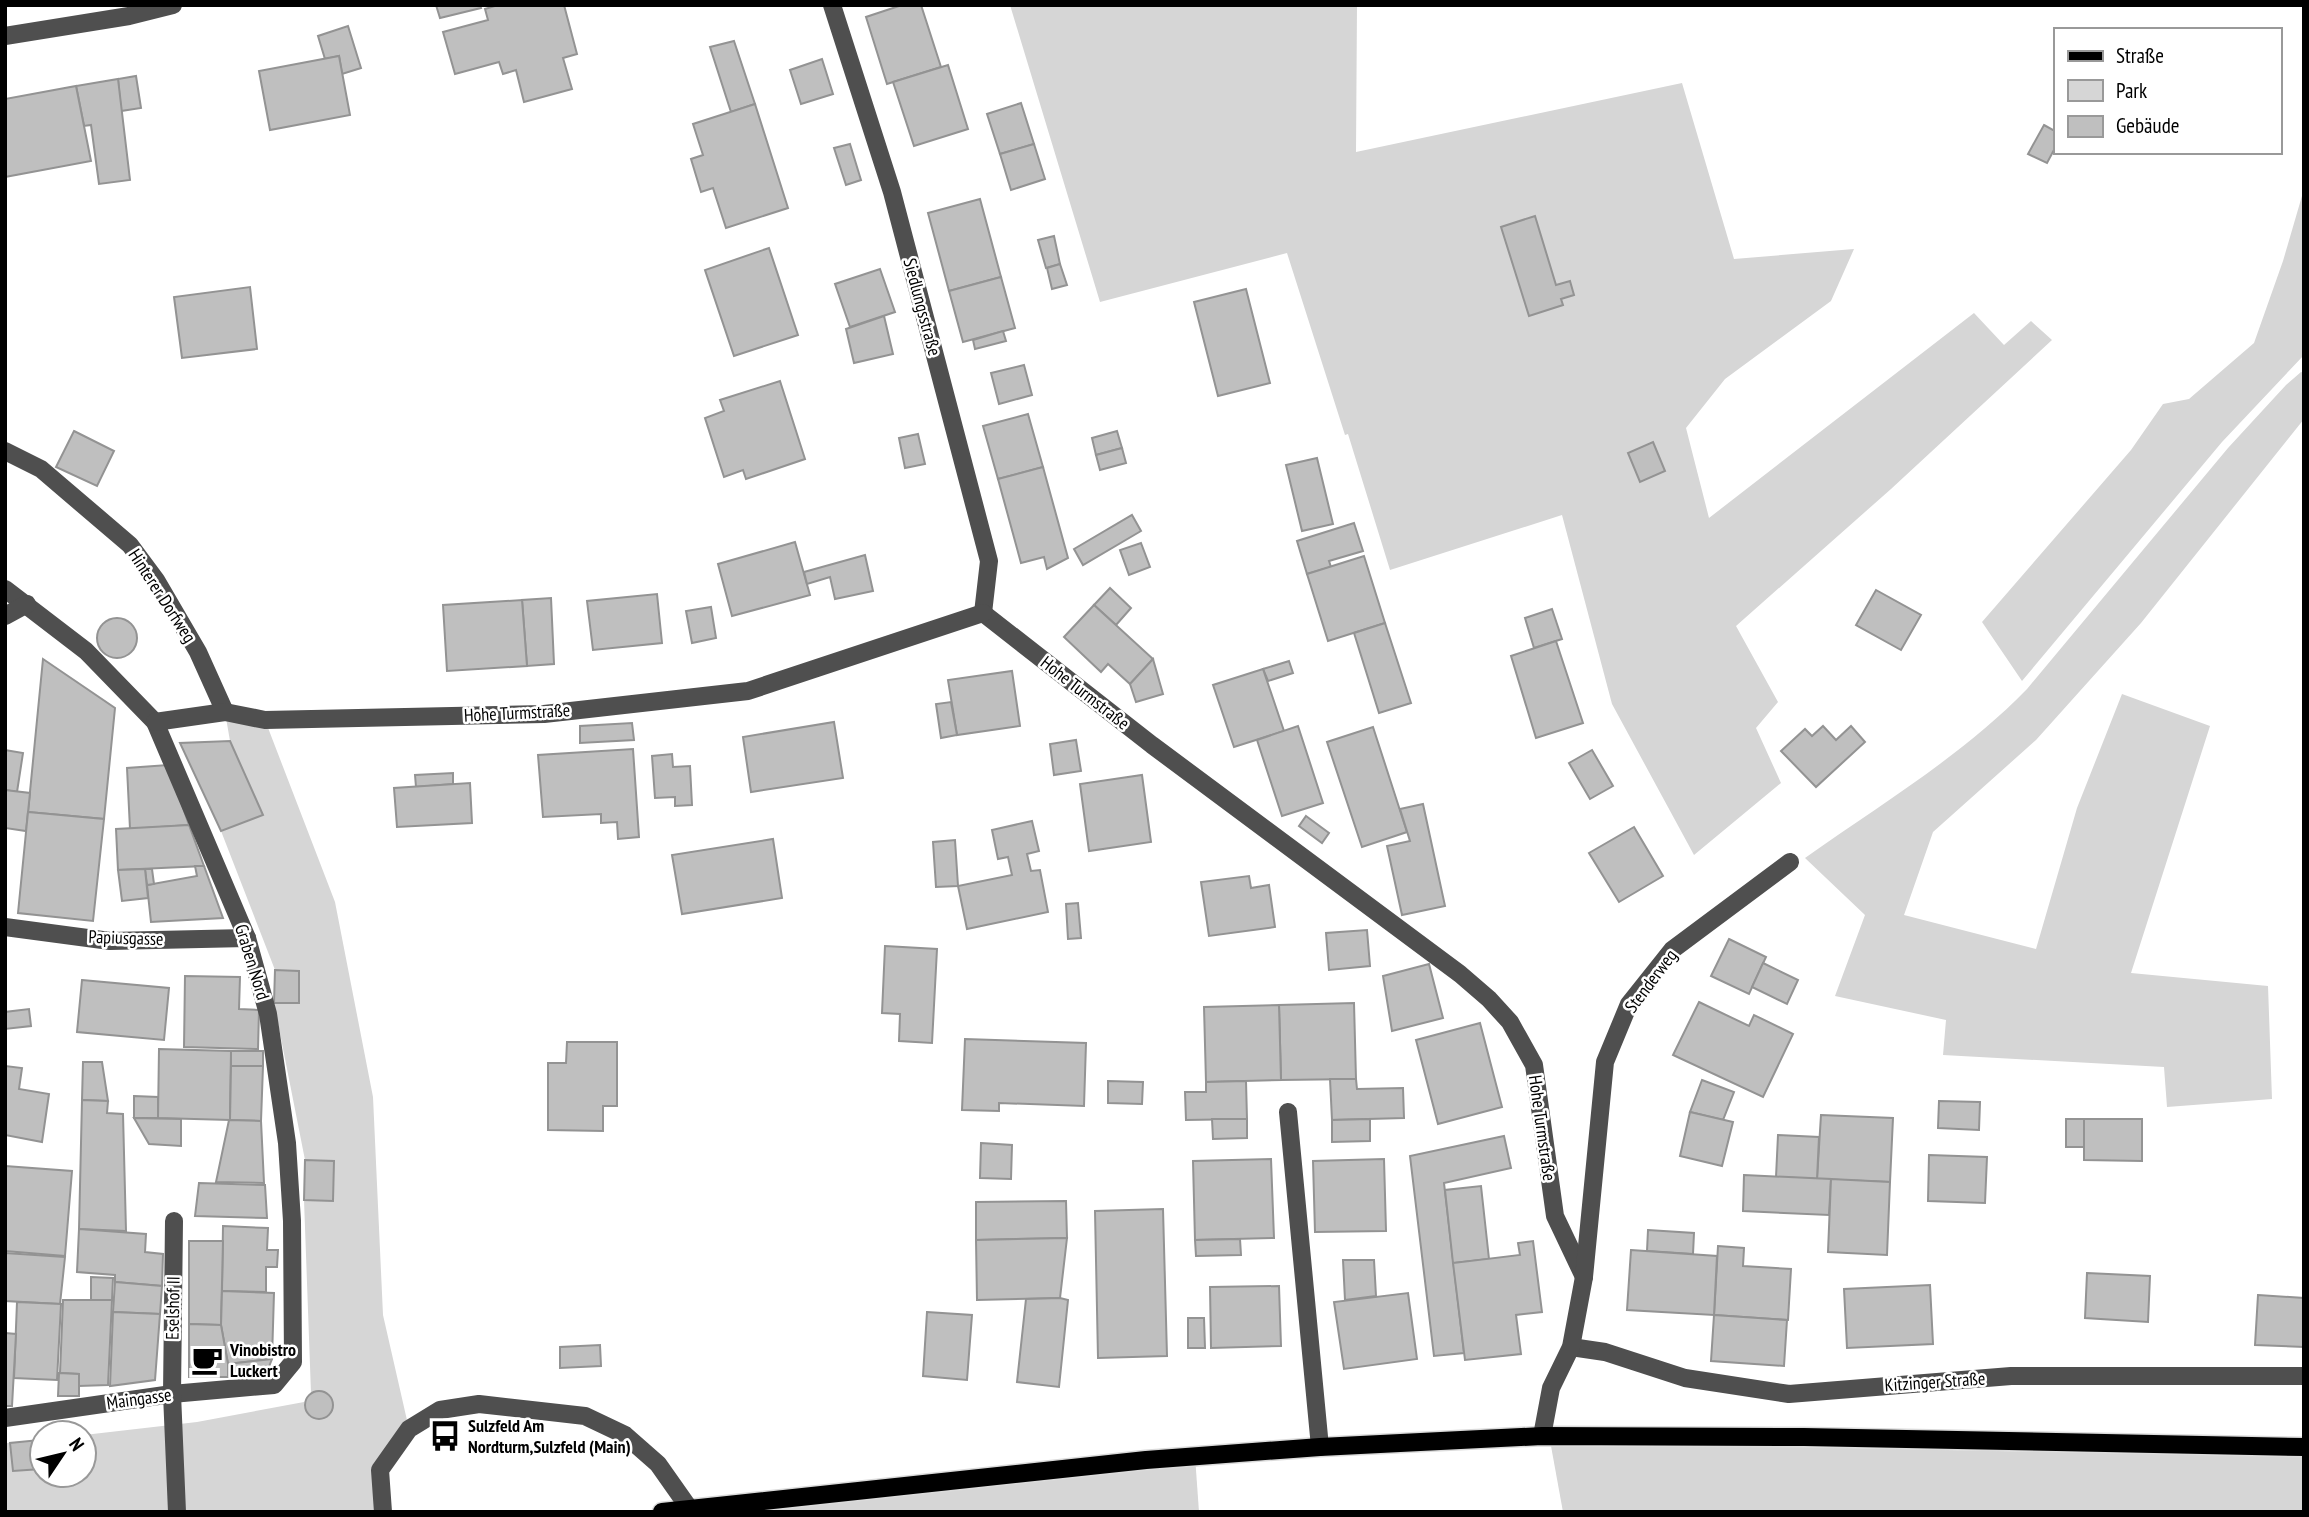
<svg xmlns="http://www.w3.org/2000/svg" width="2309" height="1517" viewBox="0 0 2309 1517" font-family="'PT Sans Narrow',sans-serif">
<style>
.green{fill:#d6d6d6}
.building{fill:#bfbfbf;stroke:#939393;stroke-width:2}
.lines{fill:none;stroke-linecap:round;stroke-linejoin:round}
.major-casing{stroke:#dbdbdb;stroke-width:21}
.minor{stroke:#4f4f4f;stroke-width:18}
.major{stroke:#000;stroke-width:18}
.labels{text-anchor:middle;stroke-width:5;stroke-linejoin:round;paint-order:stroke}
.street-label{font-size:18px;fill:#000;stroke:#fff}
.poi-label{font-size:18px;font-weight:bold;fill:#000;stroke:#fff;text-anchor:start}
</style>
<rect width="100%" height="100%" fill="#fff"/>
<g class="green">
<polygon points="1010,5 1357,5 1356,152 1682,83 1734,259 1854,249 1831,301 1725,379 1686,428 1709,518 1974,313 2004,345 2031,321 2052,340 1891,489 1736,626 1778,702 1756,728 1781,783 1694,855 1612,704 1562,515 1390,570 1348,434 1345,435 1287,253 1100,302"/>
<polygon points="2304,189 2304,355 2222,442 2022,681 1982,622 2131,450 2163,404 2189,399 2254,343 2283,261"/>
<path d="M2301,372l3,1v46l-163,204 -105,117 -103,92 -29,83 132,34 41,-141 45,-114 88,32 -79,247 137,13 4,113 -105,8 -3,-40 -221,-12 3,-35 -111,-24 30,-81 -60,-57c76,-54 157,-102 222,-169l201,-241 58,-63z"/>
<path d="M225,712l40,8 70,182 38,195 10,218 26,114 -29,41 3,42h-378v-69h5l3,28 28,-3 -2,-28h3v35h42v-40l113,-13 107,-20v5l6,10c11,4 18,1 23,-10 -2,-13 -9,-18 -22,-14l-7,-193 28,1 2,-40 -29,-1 -31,-157h25v-32l-24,-1 -54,-139 42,-17 -33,-73z"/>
<polygon points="1551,1446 1800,1447 2304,1457 2304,1512 1563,1512"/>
<polygon points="1195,1456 1199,1512 662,1512"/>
</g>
<g class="building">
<polygon points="436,5 480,5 481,8 440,18"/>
<polygon points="498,5 564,5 577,54 563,58 572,89 524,102 516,70 503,74 499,62 455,74 443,32 488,20 485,9"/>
<polygon points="902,5 921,5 941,67 887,84 866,17"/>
<polygon points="348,26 361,68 342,74 339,56 325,59 318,36"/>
<polygon points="734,41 755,104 731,112 710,47"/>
<polygon points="339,56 350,115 270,130 259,71"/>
<polygon points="822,59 833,94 801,104 790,70"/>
<polygon points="948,65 968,129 914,146 893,82"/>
<polygon points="136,76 141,108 121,111 118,79"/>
<polygon points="118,79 130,180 99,184 91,125 84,126 76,86"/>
<polygon points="76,86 91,161 5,177 5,99"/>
<polygon points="1021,103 1034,144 1000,154 987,114"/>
<polygon points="755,104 788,208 726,228 713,188 701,192 691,159 703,155 693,124"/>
<polygon points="2044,125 2055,131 2055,148 2047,163 2028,154"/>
<polygon points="850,144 861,180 846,185 834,148"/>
<polygon points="1034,144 1045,179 1011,190 1000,154"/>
<polygon points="980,199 1001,277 949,291 928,213"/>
<polygon points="1535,216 1556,285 1570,281 1574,295 1561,299 1563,305 1529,316 1501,227"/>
<polygon points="1054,236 1060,264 1046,268 1038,240"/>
<polygon points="769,248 798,335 734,356 705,270"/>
<polygon points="1060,264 1067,285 1052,289 1047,268"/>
<polygon points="880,269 895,312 850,327 835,284"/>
<polygon points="1001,277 1015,328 963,342 949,291"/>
<polygon points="250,287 257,349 182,358 174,297"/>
<polygon points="1246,289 1270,383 1218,396 1194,302"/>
<polygon points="884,316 893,354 854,363 846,329"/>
<polygon points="1003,331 1006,341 975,349 973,340"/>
<polygon points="1024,365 1032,395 999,404 991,373"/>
<polygon points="780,381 805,459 746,479 743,470 724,477 705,418 724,411 720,400"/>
<polygon points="1028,414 1043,467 998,479 983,426"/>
<polygon points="74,431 114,451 97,486 56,467"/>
<polygon points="1117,431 1122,448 1096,455 1092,438"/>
<polygon points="918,434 925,464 905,468 899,438"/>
<polygon points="1653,442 1665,471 1640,482 1628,453"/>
<polygon points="1122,448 1126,463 1100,470 1096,455"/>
<polygon points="1317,458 1333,524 1302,531 1286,465"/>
<polygon points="1043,467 1068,558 1047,569 1044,557 1021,563 998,479"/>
<polygon points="1132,515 1141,531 1083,565 1074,549"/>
<polygon points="1354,523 1363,551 1329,561 1331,567 1307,574 1297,541"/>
<polygon points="795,542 810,595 732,616 718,564"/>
<polygon points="1141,543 1150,567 1129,575 1120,550"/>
<polygon points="865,555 873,591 835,599 830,577 807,584 804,572"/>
<polygon points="1364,556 1385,623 1328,641 1307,574"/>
<polygon points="1110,588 1131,608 1116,625 1094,605"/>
<polygon points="1876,590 1921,615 1901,650 1856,625"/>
<polygon points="657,594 662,643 593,650 587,601"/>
<polygon points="551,598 554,664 527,666 522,600"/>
<polygon points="522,600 527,666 447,671 443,605"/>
<polygon points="1094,605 1153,659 1130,684 1108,664 1101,672 1064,637"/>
<polygon points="711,607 716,638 692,643 686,611"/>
<polygon points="1552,609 1562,639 1534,648 1525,618"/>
<circle cx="117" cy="638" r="20"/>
<polygon points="1385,623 1411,703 1379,713 1354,633"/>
<polygon points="1556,641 1583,723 1536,738 1511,656"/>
<polygon points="43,659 115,708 104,819 28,812"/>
<polygon points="1153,659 1163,694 1136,702 1130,684"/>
<polygon points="1289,661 1293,673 1268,681 1263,669"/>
<polygon points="1263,669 1284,731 1234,747 1213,685"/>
<polygon points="1012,671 1020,726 957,735 948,680"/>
<polygon points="951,702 957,735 941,738 936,704"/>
<polygon points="834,722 843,778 751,792 743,737"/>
<polygon points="632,723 634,740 580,743 580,726"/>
<polygon points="1298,726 1323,803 1282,816 1257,740"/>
<polygon points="1823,726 1836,740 1851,726 1865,742 1816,787 1781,751 1805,729 1812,736"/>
<polygon points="1373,727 1407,832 1362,847 1327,742"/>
<polygon points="1076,740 1081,771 1054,775 1050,744"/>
<polygon points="230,741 263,815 221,831 180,743"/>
<polygon points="633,749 639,837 618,839 617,822 601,823 601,814 543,817 538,755"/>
<polygon points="5,750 23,753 17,792 5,790"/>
<polygon points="1592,750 1613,786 1590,799 1569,763"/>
<polygon points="672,754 673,767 690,766 692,805 675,806 675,797 655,798 652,756"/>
<polygon points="168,765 189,825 130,829 127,768"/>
<polygon points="453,773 453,784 416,787 415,775"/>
<polygon points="1142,775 1151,842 1089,851 1080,784"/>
<polygon points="470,783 472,823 397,827 394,788"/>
<polygon points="5,790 30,793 26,831 5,828"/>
<polygon points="1423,804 1445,906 1402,915 1387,846 1410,841 1400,809"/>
<polygon points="28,812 104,819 93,921 18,913"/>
<polygon points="1306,816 1329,833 1322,843 1299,826"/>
<polygon points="1032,821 1039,851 1027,854 1031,871 1040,870 1048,912 967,929 958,886 1012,875 1008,857 998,859 992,830"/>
<polygon points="189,825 204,866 118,870 116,829"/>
<polygon points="1634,827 1663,876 1619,902 1589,853"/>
<polygon points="773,839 782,898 682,914 672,855"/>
<polygon points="955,840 958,886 936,887 933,842"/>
<polygon points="195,866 204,866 223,918 151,922 147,885 197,876"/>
<polygon points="145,869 152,869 154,884 147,885"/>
<polygon points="145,869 148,898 122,901 118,870"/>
<polygon points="1249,876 1251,888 1269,885 1275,927 1209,936 1201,882"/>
<polygon points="1078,903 1081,938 1068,939 1066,904"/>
<polygon points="1367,930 1370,966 1329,970 1326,933"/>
<polygon points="1729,939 1766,957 1749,994 1711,976"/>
<polygon points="885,946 937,949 932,1043 899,1041 900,1014 882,1013"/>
<polygon points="1763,963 1798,980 1787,1004 1752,987"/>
<polygon points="1429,964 1443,1018 1392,1031 1383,976"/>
<polygon points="275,970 299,971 299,1003 274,1003"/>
<polygon points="185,976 240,977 239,1009 259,1010 258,1049 184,1047"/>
<polygon points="82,980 169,988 164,1040 77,1032"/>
<polygon points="1699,1002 1749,1026 1754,1015 1793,1034 1763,1097 1673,1055"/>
<polygon points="1354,1003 1356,1079 1281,1080 1279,1005"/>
<polygon points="1279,1005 1281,1080 1206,1082 1204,1007"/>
<polygon points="29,1009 31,1026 5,1029 5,1012"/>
<polygon points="1480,1023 1502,1107 1438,1124 1416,1040"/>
<polygon points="965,1039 1086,1043 1084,1106 999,1103 999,1111 962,1110"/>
<polygon points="567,1042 617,1042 617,1106 603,1106 603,1131 548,1130 548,1063 566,1063"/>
<polygon points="159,1049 231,1051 230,1120 158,1118"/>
<rect x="231" y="1051" width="32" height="15"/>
<polygon points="83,1062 102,1062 108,1101 82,1100"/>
<polygon points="5,1066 22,1068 19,1089 49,1094 42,1142 5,1135"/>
<polygon points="231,1066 263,1066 261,1121 230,1120"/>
<polygon points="1330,1079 1356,1079 1357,1089 1403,1088 1404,1118 1332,1120"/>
<polygon points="1702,1080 1734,1092 1723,1120 1690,1112"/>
<polygon points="1108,1081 1143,1082 1142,1104 1108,1103"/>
<polygon points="1246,1081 1247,1119 1186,1120 1185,1092 1206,1092 1206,1082"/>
<polygon points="134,1096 158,1097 158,1118 134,1118"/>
<polygon points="82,1100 108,1101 107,1113 123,1114 126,1231 79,1229"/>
<polygon points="1939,1101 1980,1102 1979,1130 1938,1128"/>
<polygon points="1690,1112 1733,1122 1722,1166 1680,1156"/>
<polygon points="1821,1115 1893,1118 1890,1182 1817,1179"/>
<polygon points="134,1118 181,1119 181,1146 149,1144"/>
<polygon points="1212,1119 1247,1119 1247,1138 1213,1139"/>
<polygon points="1370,1119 1370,1141 1332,1142 1332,1120"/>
<rect x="2066" y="1119" width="18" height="28"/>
<polygon points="2084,1119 2142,1119 2142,1161 2084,1160"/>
<polygon points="229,1120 261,1121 264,1183 216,1182"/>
<polygon points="1778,1135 1819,1137 1817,1179 1776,1177"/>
<polygon points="1504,1136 1511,1168 1444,1183 1464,1353 1434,1356 1410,1156"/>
<polygon points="981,1143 1012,1145 1011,1179 980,1178"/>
<polygon points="1929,1155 1987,1157 1985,1203 1928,1201"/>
<polygon points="1271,1159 1274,1238 1195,1240 1193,1161"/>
<polygon points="1384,1159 1386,1231 1315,1232 1313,1161"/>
<polygon points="305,1160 334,1161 333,1201 304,1200"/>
<polygon points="5,1166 72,1171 65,1256 5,1251"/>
<polygon points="1744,1175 1831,1179 1829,1215 1743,1211"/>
<polygon points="1831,1179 1890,1182 1887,1255 1828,1252"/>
<polygon points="199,1183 265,1185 267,1218 195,1216"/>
<polygon points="1481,1186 1489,1259 1453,1263 1445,1190"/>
<polygon points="1066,1201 1067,1238 976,1240 976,1202"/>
<polygon points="1163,1209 1167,1356 1098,1358 1095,1211"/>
<polygon points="223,1226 268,1228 267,1250 278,1250 277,1267 266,1267 266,1292 222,1291"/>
<polygon points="79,1229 146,1234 145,1252 163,1254 162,1286 115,1282 115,1275 77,1272"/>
<polygon points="1648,1230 1694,1233 1693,1254 1647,1251"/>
<polygon points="1067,1238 1060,1298 977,1300 976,1240"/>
<polygon points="1240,1239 1241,1255 1196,1256 1195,1240"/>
<polygon points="189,1241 223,1241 221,1325 189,1324"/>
<polygon points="1533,1241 1542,1312 1516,1315 1521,1354 1465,1360 1453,1263 1520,1255 1518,1243"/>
<polygon points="1718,1246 1744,1248 1743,1266 1791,1269 1788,1320 1714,1315"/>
<polygon points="1631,1250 1717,1256 1714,1315 1627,1310"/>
<polygon points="5,1253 65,1257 60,1304 5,1301"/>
<polygon points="1343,1260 1374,1260 1376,1296 1345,1300"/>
<polygon points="2087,1273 2150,1276 2148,1322 2085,1318"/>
<polygon points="91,1277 113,1278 112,1300 91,1300"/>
<polygon points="115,1282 162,1286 160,1314 113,1312"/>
<polygon points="1930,1285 1933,1344 1847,1348 1844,1289"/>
<polygon points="1279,1286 1281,1346 1211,1348 1210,1287"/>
<polygon points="222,1291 274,1293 272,1359 228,1364 221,1325"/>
<polygon points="1408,1293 1417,1359 1344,1369 1334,1302"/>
<polygon points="2258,1295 2304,1298 2304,1347 2255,1345"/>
<polygon points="1060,1298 1068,1300 1059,1387 1017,1382 1026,1299"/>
<polygon points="63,1300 112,1300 108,1385 79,1386 79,1374 60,1373"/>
<polygon points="17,1302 61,1304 57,1380 14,1378"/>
<polygon points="113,1312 160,1314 155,1380 110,1386"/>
<polygon points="927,1312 972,1315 967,1380 923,1376"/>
<polygon points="1714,1315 1787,1320 1784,1366 1711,1361"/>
<polygon points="1188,1318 1204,1318 1205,1348 1188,1348"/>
<polygon points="189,1324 221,1325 228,1364 228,1377 189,1377"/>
<polygon points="5,1333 16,1334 12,1406 5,1406"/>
<polygon points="600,1345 601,1366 560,1368 560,1347"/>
<polygon points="272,1359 265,1377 228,1377 228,1364"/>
<polygon points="59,1373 79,1374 79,1396 58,1396"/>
<circle cx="319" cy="1405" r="14"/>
<polygon points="39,1440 41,1469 13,1471 10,1443"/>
</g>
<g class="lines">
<defs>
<polyline id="major" points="662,1512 1146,1460 1320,1447 1542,1436 1804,1437 2304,1447"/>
</defs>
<use href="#major" class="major-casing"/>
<g class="minor">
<polyline points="832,5 892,192 989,561 983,613"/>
<polyline points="5,36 129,16 173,5"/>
<polyline points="5,451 41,469 130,545 156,580 198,652 225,712"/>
<polyline points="5,589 86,651 155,722 247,938 268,1014 287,1143 292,1221 293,1362 274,1385 172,1394 5,1418"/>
<polyline points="983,613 1152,745 1460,974 1489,999 1510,1022 1534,1065 1555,1216 1584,1277"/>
<polyline points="5,616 27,604"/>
<polyline points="155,722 225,712 265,720 544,714 748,691 983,613"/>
<polyline points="5,927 110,941 247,938"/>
<polyline points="1288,1112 1320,1447"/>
<polyline points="174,1221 172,1394 177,1512"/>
<polyline points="1571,1347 1605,1352 1685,1378 1789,1394 2011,1376 2304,1376"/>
<polyline points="1542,1436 1551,1388 1571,1347 1584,1277 1605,1062 1629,1004 1672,950 1790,862"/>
<polyline points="383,1512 380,1470 409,1429 440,1410 479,1404 585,1416 625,1435 658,1464 689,1508"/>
</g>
<use href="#major" class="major"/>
</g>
<defs>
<symbol id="cafe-bare" viewBox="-9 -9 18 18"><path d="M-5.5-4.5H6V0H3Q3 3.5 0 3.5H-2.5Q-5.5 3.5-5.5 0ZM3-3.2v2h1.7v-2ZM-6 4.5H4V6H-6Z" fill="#000" stroke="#fff" stroke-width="2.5" paint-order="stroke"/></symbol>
<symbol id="bus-bare" viewBox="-9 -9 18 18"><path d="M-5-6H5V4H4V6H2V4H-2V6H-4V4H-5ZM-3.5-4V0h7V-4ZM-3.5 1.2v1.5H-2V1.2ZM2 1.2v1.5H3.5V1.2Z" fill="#000" stroke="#fff" stroke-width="2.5" paint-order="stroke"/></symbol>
</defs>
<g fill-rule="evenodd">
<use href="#cafe-bare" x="185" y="1338" width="44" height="44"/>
<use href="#bus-bare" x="423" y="1414" width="44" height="44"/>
</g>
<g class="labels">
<g class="street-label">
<text transform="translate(922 307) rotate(75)" y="6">Siedlungsstraße</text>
<text transform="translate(162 596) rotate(57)" y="6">Hinterer Dorfweg</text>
<text transform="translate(1085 693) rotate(38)" y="6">Hohe Turmstraße</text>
<text transform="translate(517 713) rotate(-3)" y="6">Hohe Turmstraße</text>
<text transform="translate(126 938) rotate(2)" y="6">Papiusgasse</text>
<text transform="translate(252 962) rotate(73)" y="6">Graben Nord</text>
<text transform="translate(1651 981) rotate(-53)" y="6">Stenderweg</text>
<text transform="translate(1542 1128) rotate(82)" y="6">Hohe Turmstraße</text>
<text transform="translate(173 1308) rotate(-89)" y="6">Eselshof II</text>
<text transform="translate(1935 1382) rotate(-4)" y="6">Kitzinger Straße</text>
<text transform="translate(139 1399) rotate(-8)" y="6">Maingasse</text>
</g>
<g class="poi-label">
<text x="230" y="1356">Vinobistro<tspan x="230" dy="21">Luckert</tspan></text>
<text x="468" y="1432">Sulzfeld Am<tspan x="468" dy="21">Nordturm,Sulzfeld (Main)</tspan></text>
</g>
</g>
<rect width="2309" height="1517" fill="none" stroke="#000000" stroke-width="14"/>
<rect x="2054" y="28" width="228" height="126" fill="#ffffff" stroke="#999999" stroke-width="2"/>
<rect x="2068" y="51" width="35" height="10" fill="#000000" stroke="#999999" stroke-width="2"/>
<text x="2116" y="63" font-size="21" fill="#000000">Straße</text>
<rect x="2068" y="80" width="35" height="21" fill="#d6d6d6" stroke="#999999" stroke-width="2"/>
<text x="2116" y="98" font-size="21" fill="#000000">Park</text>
<rect x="2068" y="116" width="35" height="21" fill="#bfbfbf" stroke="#999999" stroke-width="2"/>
<text x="2116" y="133" font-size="21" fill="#000000">Gebäude</text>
<g transform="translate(63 1454) rotate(55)"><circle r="33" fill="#ffffff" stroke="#999999" stroke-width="2"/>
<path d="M0-5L12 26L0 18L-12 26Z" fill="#000000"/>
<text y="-10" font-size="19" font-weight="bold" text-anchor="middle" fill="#000000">N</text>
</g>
</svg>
